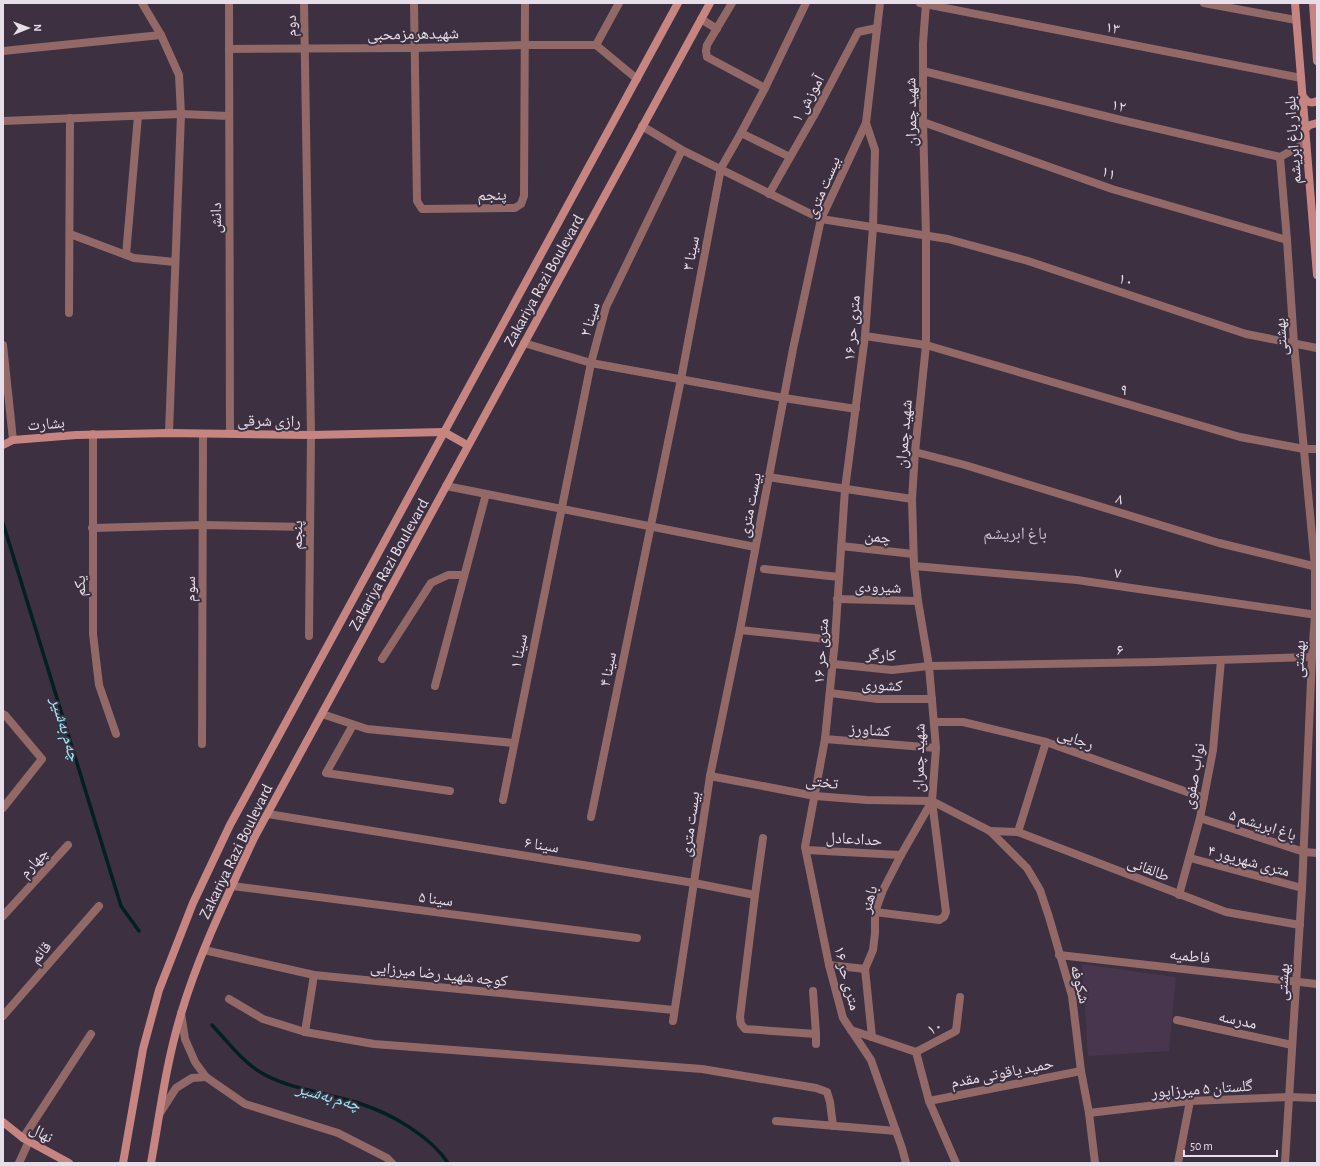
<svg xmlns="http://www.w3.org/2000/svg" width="1320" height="1166" viewBox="0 0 1320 1166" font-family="'Alegreya Sans','Noto Naskh Arabic',sans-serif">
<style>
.built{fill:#47364d}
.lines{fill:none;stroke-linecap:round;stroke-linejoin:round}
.stream{stroke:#021f21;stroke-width:3.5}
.street{stroke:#926966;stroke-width:8}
.secondary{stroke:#c68581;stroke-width:8}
.labels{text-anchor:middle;stroke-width:4;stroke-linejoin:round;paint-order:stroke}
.street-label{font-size:16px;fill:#e6dee9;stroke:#3d3041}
.neighbourhood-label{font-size:17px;fill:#ccbdd2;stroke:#3d3041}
.water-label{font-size:17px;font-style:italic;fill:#92eef6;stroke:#3d3041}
</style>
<rect width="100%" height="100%" fill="#3d3041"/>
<polygon class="built" points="1082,964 1176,977 1169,1051 1088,1056"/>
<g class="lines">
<g class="stream">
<polyline points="3,523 121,906 139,931"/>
<path d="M212,1025c15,16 29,35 48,47 18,11 40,16 60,21 14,4 28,6 41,11 31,10 69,32 87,59"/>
</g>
<g class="street">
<polyline points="142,3 161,35 179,75 181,114 169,433"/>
<polyline points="229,3 230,433"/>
<polyline points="304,3 311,435 309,636"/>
<polyline points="414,3 417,201 422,209 515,208 521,204 524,196 525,3"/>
<polyline points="732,3 707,45 706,51 707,57 765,88"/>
<polyline points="920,3 1301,78"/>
<polyline points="926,3 923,43 923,122 926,235 926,345 915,452 912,499 914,566 918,601 929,666 936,748 932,801 990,831 1027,868 1040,890 1049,917 1072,996 1081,1071 1089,1113 1095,1163"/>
<polyline points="1204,3 1296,20"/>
<polyline points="701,19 717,29"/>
<polyline points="596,45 637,79"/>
<polyline points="596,45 619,3"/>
<polyline points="229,49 414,48 526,45 596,45"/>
<polyline points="3,51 161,35"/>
<polyline points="923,71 1121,120 1280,157 1306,143"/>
<polyline points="3,121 181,114 229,116"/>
<polyline points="923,122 1112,189 1287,240"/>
<polyline points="866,123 875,150 873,227 865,336 845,489 835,640 825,739 805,847 829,965 843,1018 871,1060 902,1148 906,1163"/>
<polyline points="642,126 682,150 821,219 948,239 1028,261 1246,334 1317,348"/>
<polyline points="741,133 790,157"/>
<polyline points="1280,157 1287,240 1294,344 1315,567 1315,615 1312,657 1302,888 1285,1163"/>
<polyline points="769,194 817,110 858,32 877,28"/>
<polyline points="70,234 134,258 175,262"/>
<polyline points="126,255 138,116"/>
<polyline points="69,313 70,118"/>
<polyline points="865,336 926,345 1240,437 1304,449 1317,449"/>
<polyline points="524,343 591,363 784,398 856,409"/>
<polyline points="3,345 13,440"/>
<polyline points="93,434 93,634 99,685 116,734"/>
<polyline points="915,452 965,465 1219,543 1317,567"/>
<polyline points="768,477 912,499"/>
<polyline points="446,486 755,547"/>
<polyline points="92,528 203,525 310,527"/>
<polyline points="841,546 913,554"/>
<polyline points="914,566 1077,580 1317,615"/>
<polyline points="764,569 839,577"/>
<polyline points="837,599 918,601"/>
<polyline points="740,630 835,640"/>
<polyline points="382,659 431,583 448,575 464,575"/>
<polyline points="833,664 892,670 929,666 1155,662 1312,657"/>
<polyline points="435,686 486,494"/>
<polyline points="830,693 878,699 932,699"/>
<polyline points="3,714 5,715 42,759 3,808"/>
<polyline points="322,714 367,729 514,743"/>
<polyline points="934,722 963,722 1046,742 1204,798"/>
<polyline points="353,725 326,773 450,791"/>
<polyline points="825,739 936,748"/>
<polyline points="202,744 203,434"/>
<polyline points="710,776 815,796 867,800 932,801"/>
<polyline points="503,800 591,363 606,307 682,150"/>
<polyline points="268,814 694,883 755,895 763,838"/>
<polyline points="591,817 681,379 721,168 741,133 765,88 806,3"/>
<polyline points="1200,818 1304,852 1317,853"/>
<polyline points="990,831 1018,832 1226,912 1300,925"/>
<polyline points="1018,832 1046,742"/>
<polyline points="806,850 901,855"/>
<polyline points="1190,858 1302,888"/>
<polyline points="232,886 637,938"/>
<polyline points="755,895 740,1017 741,1024 745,1029 816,1034 816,1044"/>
<polyline points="1179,895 1200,818 1213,750 1221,660"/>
<polyline points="875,912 939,920 944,917 946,912 932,801"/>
<polyline points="3,916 68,845"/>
<polyline points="204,950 314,975 674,1010"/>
<polyline points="1059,955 1317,984"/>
<polyline points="829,965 865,969"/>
<polyline points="813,991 816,1034"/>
<polyline points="229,999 263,1019 305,1032 374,1044 702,1069 816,1088 827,1092 830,1102 833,1126"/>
<polyline points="3,1016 99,906"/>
<polyline points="1177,1020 1292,1045"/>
<polyline points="673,1021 710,776 740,630 793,349 821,219 866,123 880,3"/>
<polyline points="851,1030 916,1052 929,1101 956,1163"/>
<polyline points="305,1032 314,975"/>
<polyline points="872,1037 865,969 873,950 875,933 875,912 883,890 901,855 932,801"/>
<polyline points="916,1052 956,1031 960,997"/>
<polyline points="206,1077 245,1104 338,1133 387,1158 392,1163"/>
<polyline points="929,1101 1081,1071"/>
<polyline points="160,1113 176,1088 192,1078 206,1077 195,1062 185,1039 181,1013"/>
<polyline points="1089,1113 1190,1101 1289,1097 1317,1098"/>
<polyline points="776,1121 896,1131"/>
<polyline points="23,1138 91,1034"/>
<polyline points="19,1163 29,1141"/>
<polyline points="1178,1163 1190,1101"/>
</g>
<g class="secondary">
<polyline points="1295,3 1317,275"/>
<polyline points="1313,3 1317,61"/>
<path d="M1302,95c4,6 8,10 15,6"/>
<polyline points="1305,129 1310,125 1317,123"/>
<polyline points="3,445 13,440 76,435 169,433 311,435 444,432 467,445"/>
<polyline points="3,1122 23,1138 69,1163"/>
<polyline points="123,1163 143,1049 159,990 193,903 230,825 678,3"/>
<path d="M151,1163c9,-50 15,-100 30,-149 18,-61 47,-119 73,-176l456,-835"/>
</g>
</g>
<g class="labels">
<g class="street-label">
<text transform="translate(290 26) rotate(-91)" y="6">دوم</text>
<text transform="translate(1113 27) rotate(11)" y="6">۱۳</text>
<text transform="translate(413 33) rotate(-1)" y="6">شهیدهرمزمحبی</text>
<text transform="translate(807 98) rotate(-61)" y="6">آموزش ۱</text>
<text transform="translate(1119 105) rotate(14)" y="6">۱۲</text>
<text transform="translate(910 112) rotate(-91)" y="6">شهید چمران</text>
<text transform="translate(1292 140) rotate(-94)" y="6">بلوار باغ ابریشم</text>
<text transform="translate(1109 172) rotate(19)" y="6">۱۱</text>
<text transform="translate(822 187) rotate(-67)" y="6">بیست متری</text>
<text transform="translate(492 194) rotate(-1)" y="6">پنجم</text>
<text transform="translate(215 218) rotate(-90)" y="6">دانش</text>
<text transform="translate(690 253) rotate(-79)" y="6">سینا ۳</text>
<text transform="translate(1126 279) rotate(18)" y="6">۱۰</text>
<text transform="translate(543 280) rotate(-61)" y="6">Zakariya Razi Boulevard</text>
<text transform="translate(589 319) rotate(-73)" y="6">سینا ۲</text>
<text transform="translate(851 328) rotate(-85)" y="6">۱۶ متری حر</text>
<text transform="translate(1280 337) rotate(-94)" y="6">بهشتی</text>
<text transform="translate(1124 389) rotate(16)" y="6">۹</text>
<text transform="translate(269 420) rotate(1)" y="6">رازی شرقی</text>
<text transform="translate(46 423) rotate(-5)" y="6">بشارت</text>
<text transform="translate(903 434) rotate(-85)" y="6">شهید چمران</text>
<text transform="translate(1120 498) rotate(17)" y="6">۸</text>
<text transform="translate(749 505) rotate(-79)" y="6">بیست متری</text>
<text transform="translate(296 535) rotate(-89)" y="6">پنجم</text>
<text transform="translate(878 536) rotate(6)" y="6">چمن</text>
<text transform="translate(388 564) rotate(-61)" y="6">Zakariya Razi Boulevard</text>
<text transform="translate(1118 572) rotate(8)" y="6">۷</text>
<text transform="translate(79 586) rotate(-91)" y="6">یکم</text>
<text transform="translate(878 586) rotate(2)" y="6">شیرودی</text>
<text transform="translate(189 589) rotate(-90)" y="6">سوم</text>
<text transform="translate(1120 649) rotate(-1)" y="6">۶</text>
<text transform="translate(518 651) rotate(-78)" y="6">۱ سینا</text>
<text transform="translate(820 651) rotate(-86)" y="6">۱۶ متری حر</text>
<text transform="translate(881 654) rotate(3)" y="6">کارگر</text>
<text transform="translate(1298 659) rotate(-87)" y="6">بهشتی</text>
<text transform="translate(607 669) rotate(-79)" y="6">سینا ۴</text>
<text transform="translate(882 684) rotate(3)" y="6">کشوری</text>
<text transform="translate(870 729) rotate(4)" y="6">کشاورز</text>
<text transform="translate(1076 738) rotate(19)" y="6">رجایی</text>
<text transform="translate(918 758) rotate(-89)" y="6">شهید چمران</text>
<text transform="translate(1193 776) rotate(-80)" y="6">نواب صفوی</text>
<text transform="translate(822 781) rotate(7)" y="6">تختی</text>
<text transform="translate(689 824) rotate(-82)" y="6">بیست متری</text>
<text transform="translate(1263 824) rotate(18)" y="6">باغ ابریشم ۵</text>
<text transform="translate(854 838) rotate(3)" y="6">حدادعادل</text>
<text transform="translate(542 844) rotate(9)" y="6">سینا ۶</text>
<text transform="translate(235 851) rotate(-64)" y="6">Zakariya Razi Boulevard</text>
<text transform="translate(1249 860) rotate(15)" y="6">۴ متری شهریور</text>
<text transform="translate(33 862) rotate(-47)" y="6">چهارم</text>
<text transform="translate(1149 868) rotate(21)" y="6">طالقانی</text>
<text transform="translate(436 898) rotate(7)" y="6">سینا ۵</text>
<text transform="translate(868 899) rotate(-74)" y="6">باهنر</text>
<text transform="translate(40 952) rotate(-49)" y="6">قائم</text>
<text transform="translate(1190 955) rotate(6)" y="6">فاطمیه</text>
<text transform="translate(439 973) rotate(6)" y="6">کوچه شهید رضا میرزایی</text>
<text transform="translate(848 978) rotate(75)" y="6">۱۶ متری حر</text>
<text transform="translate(1282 982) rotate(-86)" y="6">بهشتی</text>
<text transform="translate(1081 984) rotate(76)" y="6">شکوفه</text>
<text transform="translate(1238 1019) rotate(12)" y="6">مدرسه</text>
<text transform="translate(934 1027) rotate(-28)" y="6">۱۰</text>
<text transform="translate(1002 1072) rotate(-11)" y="6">حمید یاقوتی مقدم</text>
<text transform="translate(1202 1088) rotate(-4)" y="6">گلستان ۵ میرزاپور</text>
<text transform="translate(42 1132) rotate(30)" y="6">نهال</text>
</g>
<g class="neighbourhood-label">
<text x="1015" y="539">باغ ابریشم</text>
</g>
<g class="water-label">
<text transform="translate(66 729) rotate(73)" y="6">چەم بەشیر</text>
<text transform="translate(329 1096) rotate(16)" y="6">چەم بەشیر</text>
</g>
</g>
<rect width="1320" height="1166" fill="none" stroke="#e6dee9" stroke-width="8"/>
<g transform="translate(28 28) rotate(89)" stroke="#3d3041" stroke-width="3" paint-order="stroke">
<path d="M0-3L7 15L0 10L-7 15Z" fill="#e6dee9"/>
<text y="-6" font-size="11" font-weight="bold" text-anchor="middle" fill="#e6dee9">N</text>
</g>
<path d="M1184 1150v6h93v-6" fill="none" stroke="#e6dee9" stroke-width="2"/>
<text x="1190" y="1150" font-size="12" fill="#e6dee9" stroke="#3d3041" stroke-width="3" paint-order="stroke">50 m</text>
</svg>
